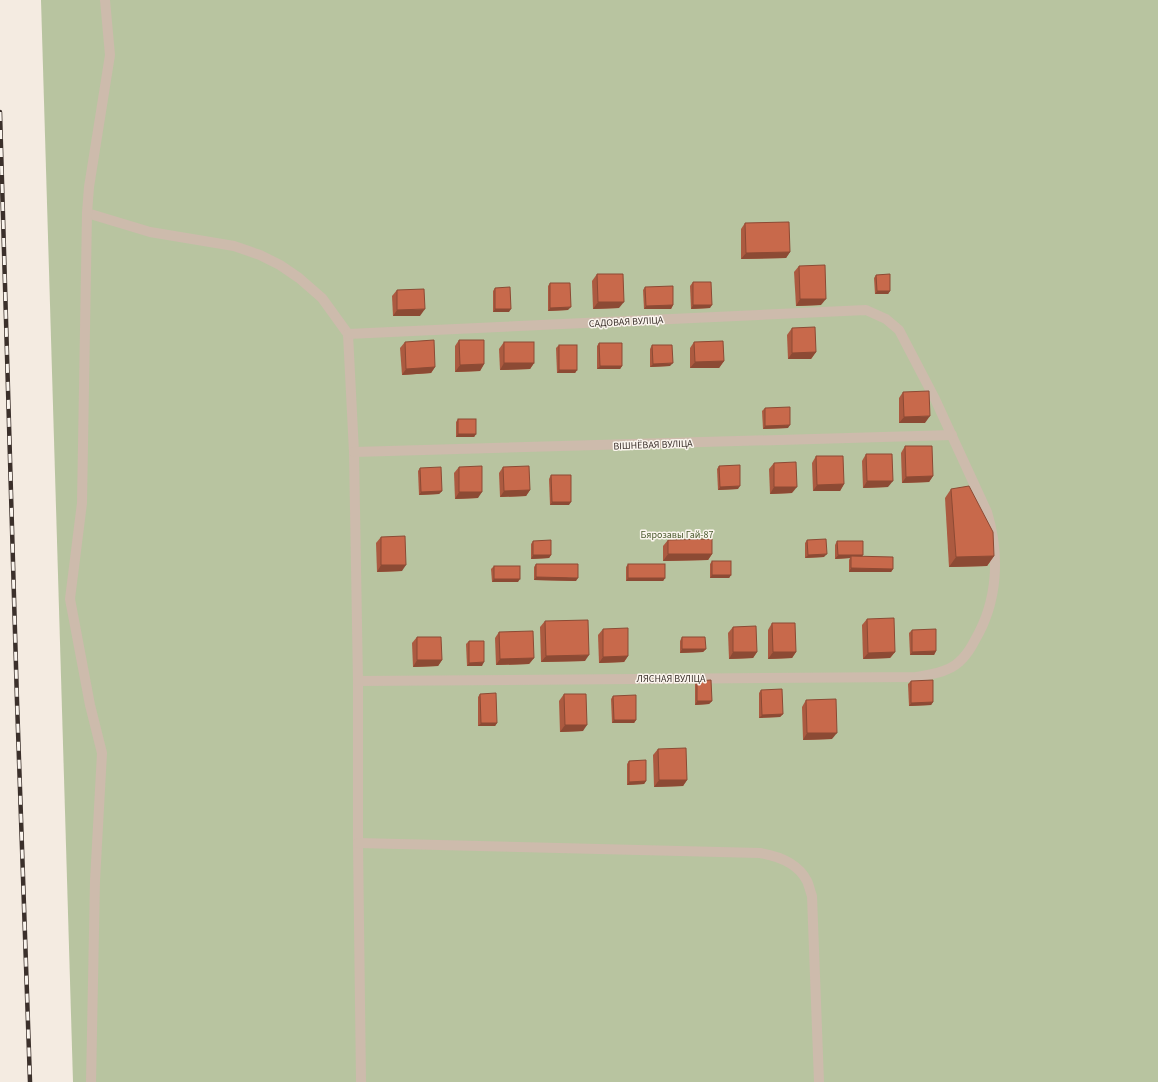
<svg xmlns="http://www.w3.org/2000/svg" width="1158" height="1082" viewBox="0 0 1158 1082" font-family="'Source Sans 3',sans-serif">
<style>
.green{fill:#b8c4a0}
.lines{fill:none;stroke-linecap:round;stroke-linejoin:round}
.service{stroke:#cdbbac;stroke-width:10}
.minor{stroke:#cdbbac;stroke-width:10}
.rail-casing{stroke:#3b302b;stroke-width:4.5}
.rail{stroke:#fbf5ee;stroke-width:3;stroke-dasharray:9;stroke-linecap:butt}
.wall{fill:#ac5a40}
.shaded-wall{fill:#8c4a34}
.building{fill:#c8694b;stroke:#8c4a34}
.labels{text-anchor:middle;stroke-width:3;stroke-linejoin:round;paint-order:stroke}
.street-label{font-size:10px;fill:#3b302b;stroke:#fbf5ee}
.park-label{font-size:10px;fill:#4a5a2e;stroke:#fbf5ee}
</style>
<rect width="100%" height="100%" fill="#f4ebe1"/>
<polygon class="green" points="41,0 1158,0 1158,1082 73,1082"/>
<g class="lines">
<g class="service">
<polyline points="87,213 150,232 234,246 260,255 280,265 299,278 322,298 348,334 354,452 358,681 358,843 361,1082"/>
<path d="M348,334l518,-24 20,9 13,11 36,69 52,113c13,43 11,89 -12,128 -6,12 -15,24 -27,29 -10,5 -21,6 -32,8l-558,4"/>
<polyline points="354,452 952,435"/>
<path d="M358,843l402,10c18,3 38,10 47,28 2,4 3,10 5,15l7,186"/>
</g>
<polyline class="minor" points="91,1082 95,881 102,753 90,705 70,599 82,503 87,213 89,187 110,55 105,0"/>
<defs>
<polyline id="rail" points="0,112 17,701 30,1082"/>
</defs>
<use href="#rail" class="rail-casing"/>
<use href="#rail" class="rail"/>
</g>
<g class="wall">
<polygon points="745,223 790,252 786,258 741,259 741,229"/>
<polygon points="799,266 821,305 796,306 794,272"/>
<polygon points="597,274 619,308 593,309 592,281"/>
<polygon points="876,275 890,291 888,294 875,294 874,278"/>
<polygon points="693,282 710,308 691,309 690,286"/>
<polygon points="550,283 568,310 548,311 548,286"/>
<polygon points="645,287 673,305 671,309 644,309 643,290"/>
<polygon points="495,288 509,312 493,312 493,291"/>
<polygon points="397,290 420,316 393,316 392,296"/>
<polygon points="792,328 816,352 811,359 788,359 787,335"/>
<polygon points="459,340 484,364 480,371 455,372 455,346"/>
<polygon points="405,342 435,367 431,373 402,375 400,348"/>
<polygon points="504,342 534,363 530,369 500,370 499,349"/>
<polygon points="694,342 724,361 719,368 690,368 690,348"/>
<polygon points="599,343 622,366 620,369 597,369 597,346"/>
<polygon points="559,345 577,370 575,373 557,373 556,348"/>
<polygon points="652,345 670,366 650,367 650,349"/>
<polygon points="903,392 925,423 899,423 899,398"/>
<polygon points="765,408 788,428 763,429 762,411"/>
<polygon points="458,419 476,434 474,437 456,437 456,422"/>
<polygon points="905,446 933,476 929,482 902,483 901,453"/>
<polygon points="866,454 888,487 863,488 862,461"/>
<polygon points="816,456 844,484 840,491 813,491 812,463"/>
<polygon points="774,463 792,493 770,494 769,469"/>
<polygon points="719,466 738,489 718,490 717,469"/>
<polygon points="459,467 478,498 455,499 454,473"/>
<polygon points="503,467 530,490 526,496 500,497 499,473"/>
<polygon points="420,468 442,491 439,494 419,495 418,471"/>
<polygon points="551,475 569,505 550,505 549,479"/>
<polygon points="951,489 994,556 987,566 949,567 945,498"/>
<polygon points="381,537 402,571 377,572 376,543"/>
<polygon points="668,540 712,554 708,560 663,561 663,546"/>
<polygon points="807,540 824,557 805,558 805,543"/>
<polygon points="533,541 551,555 549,558 531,559 531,544"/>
<polygon points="837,541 862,557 893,569 891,572 849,572 849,560 850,558 835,559 835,545"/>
<polygon points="712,561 731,575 729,578 710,578 710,564"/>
<polygon points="536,564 576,581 534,580 534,567"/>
<polygon points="628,564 665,578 663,581 626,581 626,567"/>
<polygon points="494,566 518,582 492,582 491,569"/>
<polygon points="867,619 895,652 890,658 863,659 862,625"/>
<polygon points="545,621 585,661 541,662 540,627"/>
<polygon points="772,623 796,652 792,658 768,659 768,630"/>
<polygon points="733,627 757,652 753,658 729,659 728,633"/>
<polygon points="603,629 628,656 624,662 599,663 598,635"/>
<polygon points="912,630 936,651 934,655 910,655 909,633"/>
<polygon points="499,632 534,658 529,664 496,665 495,638"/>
<polygon points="417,637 442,660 438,666 413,667 412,643"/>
<polygon points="682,637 706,649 703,652 680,653 680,641"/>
<polygon points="469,641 482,666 467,666 466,644"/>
<polygon points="697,681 712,701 709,704 695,705 695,684"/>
<polygon points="911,681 933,702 931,705 909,706 908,684"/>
<polygon points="761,690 783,714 780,717 759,718 759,693"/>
<polygon points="480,694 497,723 495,726 478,726 478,697"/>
<polygon points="564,694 583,731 560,732 559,701"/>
<polygon points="613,696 636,720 634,723 612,723 611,699"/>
<polygon points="806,700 832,739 803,740 802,707"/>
<polygon points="658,749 687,780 683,786 654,787 653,755"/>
<polygon points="629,761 646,781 644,784 627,785 627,764"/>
</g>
<g class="shaded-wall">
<polygon points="790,252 786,258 741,259 746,253"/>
<polygon points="877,291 890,291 888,294 875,294"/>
<polygon points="800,299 826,299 821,305 796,306"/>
<polygon points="598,302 624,302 619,308 593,309"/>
<polygon points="673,305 671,309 644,309 646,306"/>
<polygon points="693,305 712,305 710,308 691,309"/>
<polygon points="571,307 568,310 548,311 550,308"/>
<polygon points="425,309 420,316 393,316 397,310"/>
<polygon points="495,309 511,309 509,312 493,312"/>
<polygon points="816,352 811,359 788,359 792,353"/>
<polygon points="724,361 719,368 690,368 695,362"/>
<polygon points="504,363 534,363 530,369 500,370"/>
<polygon points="673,363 670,366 650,367 653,364"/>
<polygon points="484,364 480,371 455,372 460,365"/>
<polygon points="600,366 622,366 620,369 597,369"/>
<polygon points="435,367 431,373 402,375 406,369"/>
<polygon points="559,370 577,370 575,373 557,373"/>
<polygon points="930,416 925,423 899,423 904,417"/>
<polygon points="790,425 788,428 763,429 765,426"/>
<polygon points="458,434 476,434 474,437 456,437"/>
<polygon points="933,476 929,482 902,483 906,477"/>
<polygon points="867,481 893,481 888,487 863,488"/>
<polygon points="844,484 840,491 813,491 817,485"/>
<polygon points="740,486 738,489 718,490 720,487"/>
<polygon points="774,487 797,487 792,493 770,494"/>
<polygon points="530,490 526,496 500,497 504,491"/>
<polygon points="442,491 439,494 419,495 421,492"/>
<polygon points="459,492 482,492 478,498 455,499"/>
<polygon points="552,502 571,502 569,505 550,505"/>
<polygon points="668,554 712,554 708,560 663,561"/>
<polygon points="827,554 824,557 805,558 808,555"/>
<polygon points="533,555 551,555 549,558 531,559"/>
<polygon points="838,555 863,555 861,558 851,556 850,558 835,559"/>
<polygon points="994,556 987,566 949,567 956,557"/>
<polygon points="381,565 406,565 402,571 377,572"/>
<polygon points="851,568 893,569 891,572 849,572"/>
<polygon points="712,575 731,575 729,578 710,578"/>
<polygon points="536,577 578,578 576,581 534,580"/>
<polygon points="628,578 665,578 663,581 626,581"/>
<polygon points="494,579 520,579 518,582 492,582"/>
<polygon points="682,649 706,649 703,652 680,653"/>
<polygon points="936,651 934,655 910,655 912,652"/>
<polygon points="733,652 757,652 753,658 729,659"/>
<polygon points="773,652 796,652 792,658 768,659"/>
<polygon points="895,652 890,658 863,659 868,653"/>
<polygon points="589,655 585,661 541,662 546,656"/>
<polygon points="628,656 624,662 599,663 603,657"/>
<polygon points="534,658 529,664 496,665 500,659"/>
<polygon points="417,660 442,660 438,666 413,667"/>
<polygon points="484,662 482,666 467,666 469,663"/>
<polygon points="697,701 712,701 709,704 695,705"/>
<polygon points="933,702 931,705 909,706 911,703"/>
<polygon points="783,714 780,717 759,718 762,715"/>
<polygon points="614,720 636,720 634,723 612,723"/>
<polygon points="481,723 497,723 495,726 478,726"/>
<polygon points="565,725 587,725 583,731 560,732"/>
<polygon points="807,733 837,733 832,739 803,740"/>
<polygon points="659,780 687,780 683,786 654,787"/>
<polygon points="646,781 644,784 627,785 629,782"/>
</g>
<g class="building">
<polygon points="789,222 790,252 746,253 745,223"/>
<polygon points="825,265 826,299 800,299 799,266"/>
<polygon points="597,274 623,274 624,302 598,302"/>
<polygon points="890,274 890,291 877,291 876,275"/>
<polygon points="693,282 711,282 712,305 693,305"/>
<polygon points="550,283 570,283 571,307 550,308"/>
<polygon points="673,286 673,305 646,306 645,287"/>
<polygon points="510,287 511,309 495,309 495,288"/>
<polygon points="424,289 425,309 397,310 397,290"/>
<polygon points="815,327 816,352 792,353 792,328"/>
<polygon points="434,340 435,367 406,369 405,342"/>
<polygon points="459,340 484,340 484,364 460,365"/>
<polygon points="723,341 724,361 695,362 694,342"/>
<rect x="504" y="342" width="30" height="21"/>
<polygon points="599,343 622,343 622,366 600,366"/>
<rect x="559" y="345" width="18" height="25"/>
<polygon points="652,345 672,345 673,363 653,364"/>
<polygon points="929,391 930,416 904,417 903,392"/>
<polygon points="790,407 790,425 765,426 765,408"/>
<rect x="458" y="419" width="18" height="15"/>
<polygon points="905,446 932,446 933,476 906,477"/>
<polygon points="866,454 892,454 893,481 867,481"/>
<polygon points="816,456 843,456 844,484 817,485"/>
<polygon points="796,462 797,487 774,487 774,463"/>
<polygon points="740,465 740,486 720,487 719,466"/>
<polygon points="482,466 482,492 459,492 459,467"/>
<polygon points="529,466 530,490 504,491 503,467"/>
<polygon points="441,467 442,491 421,492 420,468"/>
<polygon points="551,475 571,475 571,502 552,502"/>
<polygon points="969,486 993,532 994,556 956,557 951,489"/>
<polygon points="405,536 406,565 381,565 381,537"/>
<polygon points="712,539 712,554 668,554 668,540"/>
<polygon points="826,539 827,554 808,555 807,540"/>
<polygon points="551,540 551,555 533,555 533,541"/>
<polygon points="837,541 863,541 863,555 838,555"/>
<polygon points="851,556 893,557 893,569 851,568"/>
<rect x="712" y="561" width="19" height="14"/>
<polygon points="536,564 578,564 578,578 536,577"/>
<rect x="628" y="564" width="37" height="14"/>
<rect x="494" y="566" width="26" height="13"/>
<polygon points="894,618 895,652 868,653 867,619"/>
<polygon points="588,620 589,655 546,656 545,621"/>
<polygon points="772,623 795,623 796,652 773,652"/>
<polygon points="756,626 757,652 733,652 733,627"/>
<polygon points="628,628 628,656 603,657 603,629"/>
<polygon points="936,629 936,651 912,652 912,630"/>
<polygon points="533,631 534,658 500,659 499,632"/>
<polygon points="417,637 441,637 442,660 417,660"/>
<polygon points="682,637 705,637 706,649 682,649"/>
<polygon points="469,641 484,641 484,662 469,663"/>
<polygon points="711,680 712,701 697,701 697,681"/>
<polygon points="933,680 933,702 911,703 911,681"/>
<polygon points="782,689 783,714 762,715 761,690"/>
<polygon points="496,693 497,723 481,723 480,694"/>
<polygon points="564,694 586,694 587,725 565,725"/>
<polygon points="636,695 636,720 614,720 613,696"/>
<polygon points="836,699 837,733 807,733 806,700"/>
<polygon points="686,748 687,780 659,780 658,749"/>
<polygon points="646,760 646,781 629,782 629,761"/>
</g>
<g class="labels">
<g class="street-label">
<text transform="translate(626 321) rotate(-3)" y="4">САДОВАЯ ВУЛІЦА</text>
<text transform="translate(653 444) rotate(-2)" y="4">ВІШНЁВАЯ ВУЛІЦА</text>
<text x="671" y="682">ЛЯСНАЯ ВУЛІЦА</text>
</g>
<g class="park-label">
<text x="677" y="538">Бярозавы Гай-87</text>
</g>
</g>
</svg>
